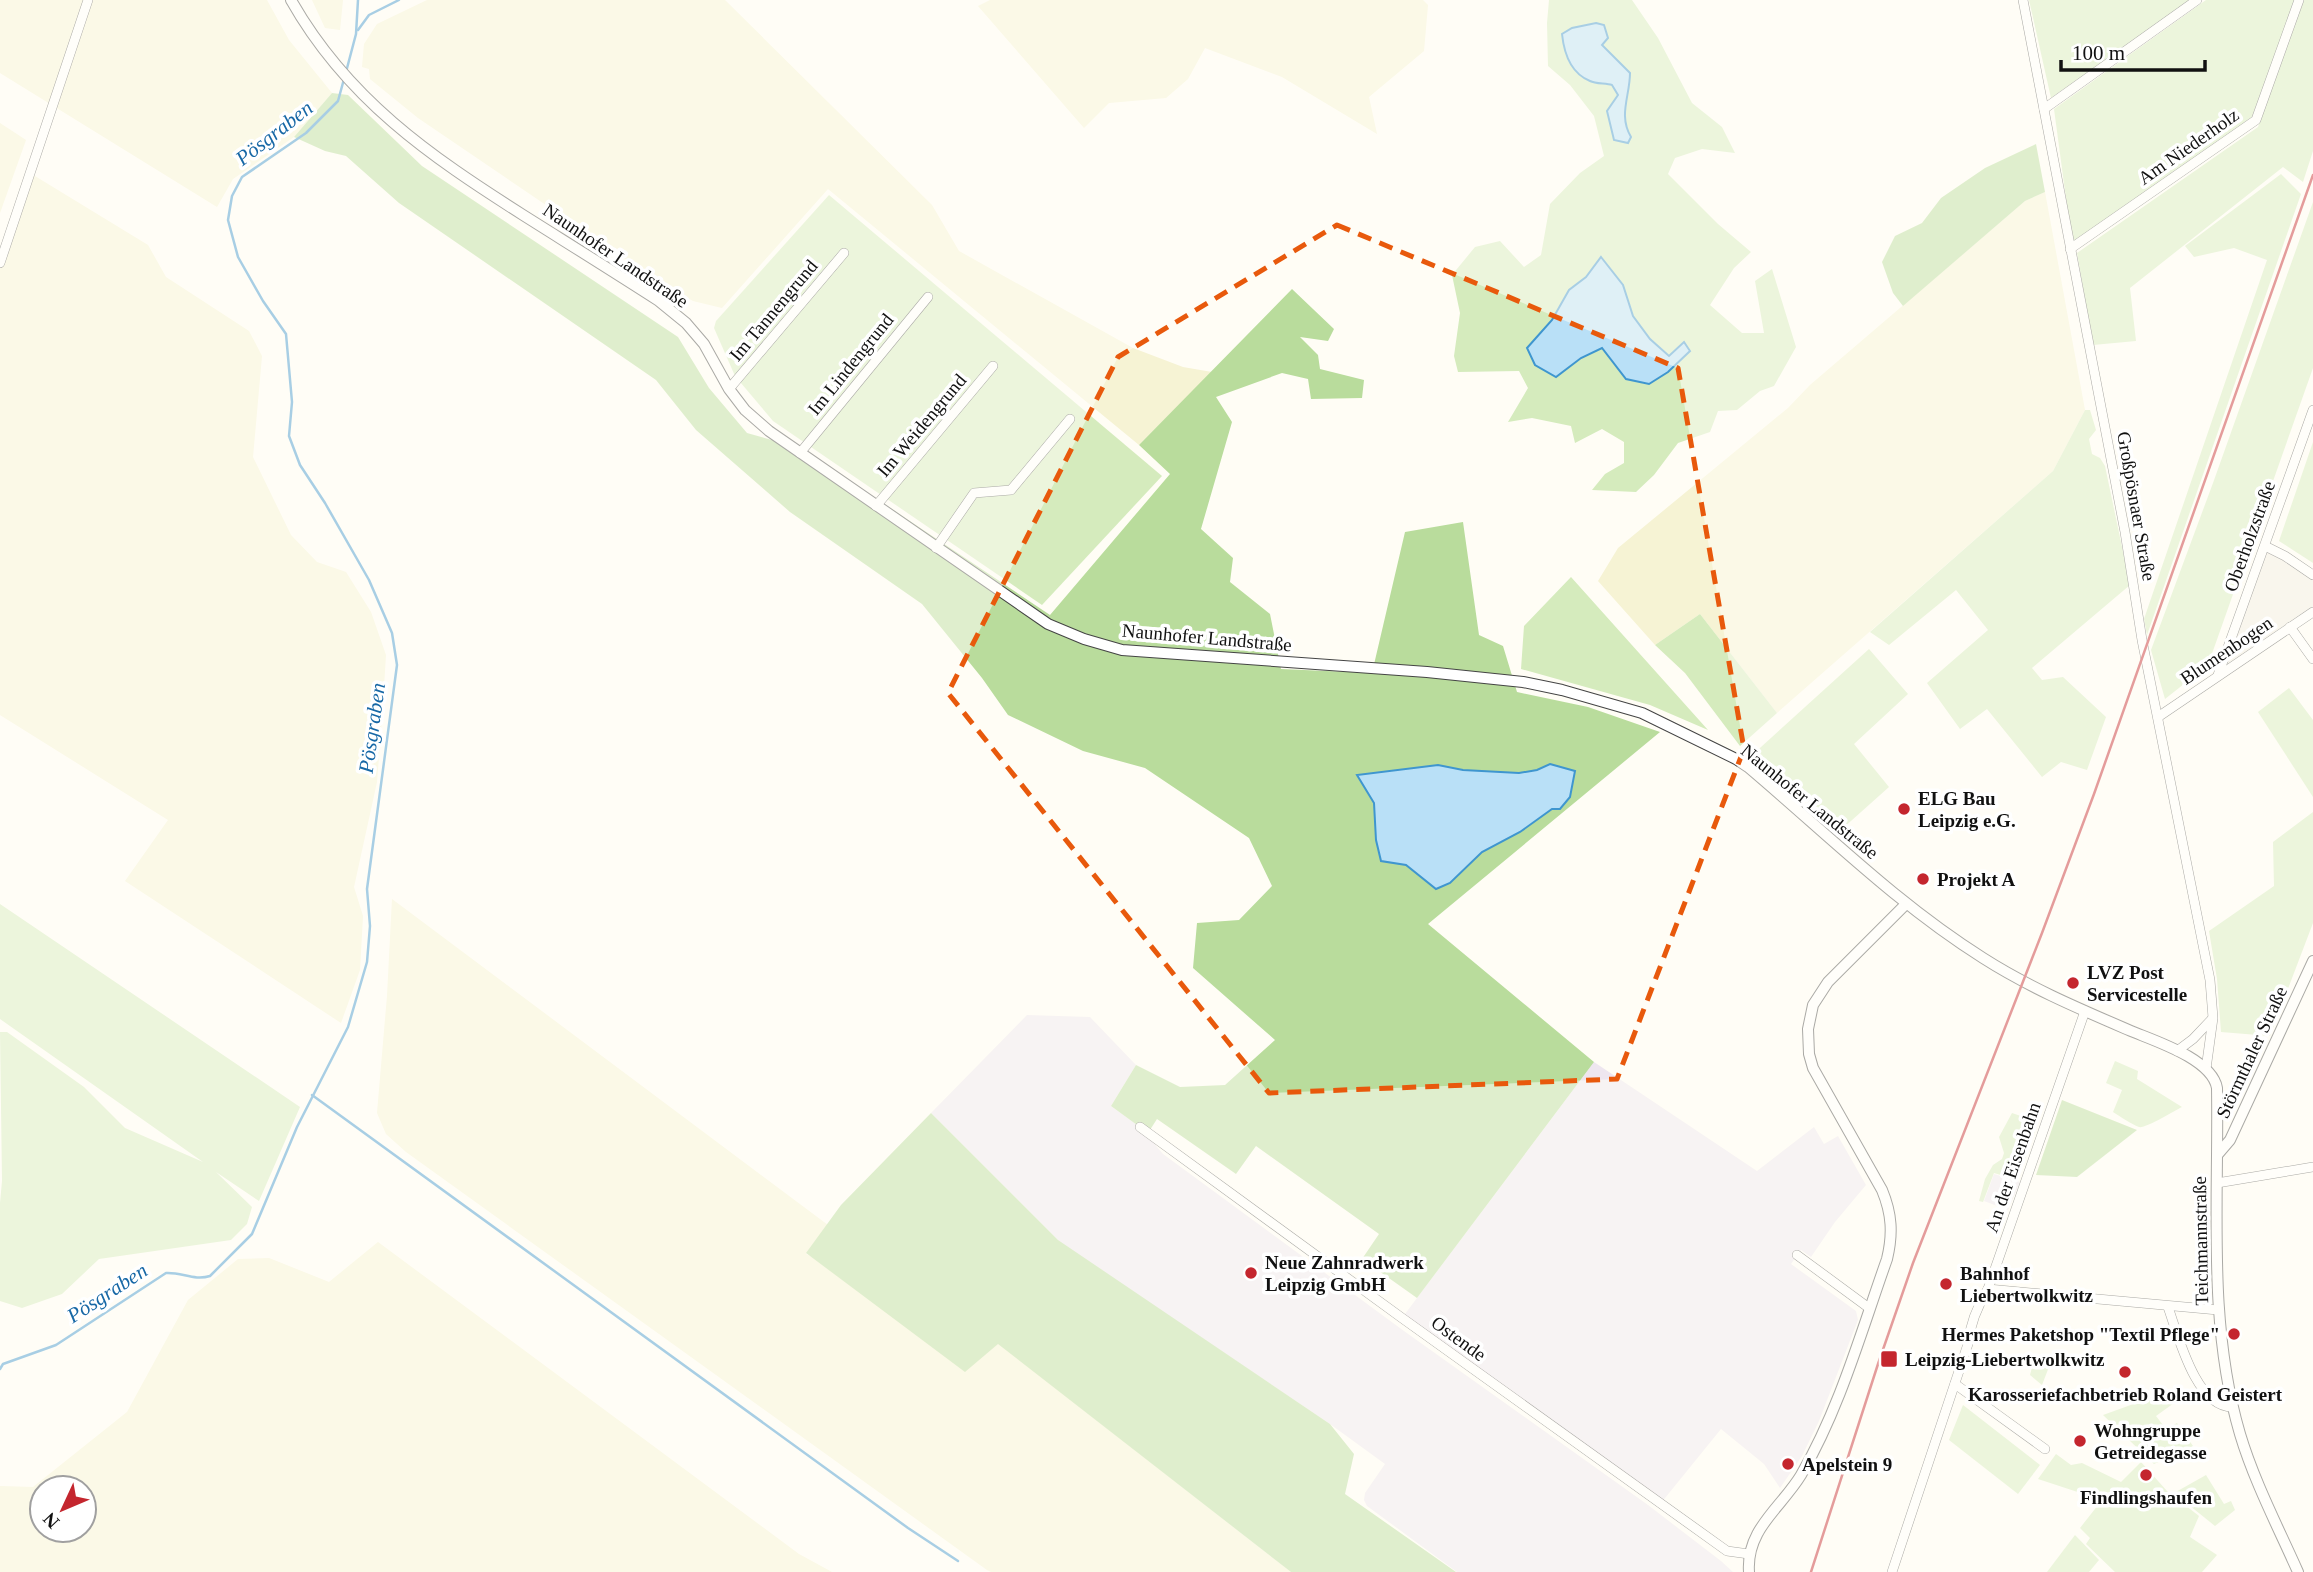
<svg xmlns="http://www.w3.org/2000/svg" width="2313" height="1572" viewBox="0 0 2313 1572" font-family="'Times New Roman',serif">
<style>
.industrial{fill:#eee6ef}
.farmland{fill:#f6f3d4;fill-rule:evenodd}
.green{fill:#d5ebbd;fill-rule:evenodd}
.forest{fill:#b9dc9c}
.plaza{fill:#f1ede2}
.water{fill:#b9e0f7;stroke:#3f96cf;stroke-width:2}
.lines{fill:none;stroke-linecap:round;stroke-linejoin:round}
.stream{stroke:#3f96cf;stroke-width:2.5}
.minor-casing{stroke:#444;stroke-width:10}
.tertiary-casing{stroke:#444;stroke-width:12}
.minor{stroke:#fff;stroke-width:9}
.tertiary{stroke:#fff;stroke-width:10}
.rail{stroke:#c4262e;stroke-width:2.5}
.marked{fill:none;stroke:#e8590c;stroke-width:5;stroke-dasharray:14 9;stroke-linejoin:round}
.poi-dot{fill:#c4262e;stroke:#fff;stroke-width:2.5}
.labels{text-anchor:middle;stroke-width:7;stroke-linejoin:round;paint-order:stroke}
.street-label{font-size:19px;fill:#111;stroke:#fff}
.poi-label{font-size:19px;font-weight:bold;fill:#111;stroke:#fff;text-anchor:start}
.water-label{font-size:21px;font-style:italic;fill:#1768a6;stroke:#fff}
</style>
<rect width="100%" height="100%" fill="#fffdf5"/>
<g class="industrial">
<polygon points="1027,1015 1090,1017 1136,1065 1111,1106 1140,1127 1163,1154 1404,1331 1648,1505 1721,1561 1733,1572 1457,1572 1367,1506 1364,1500 1365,1493 1385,1464 1330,1424 1063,1245 931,1113"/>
<polygon points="1594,1062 1757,1171 1814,1127 1824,1144 1838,1136 1866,1185 1835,1222 1811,1257 1801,1250 1791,1264 1856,1311 1858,1320 1819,1421 1802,1456 1780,1488 1764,1464 1721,1429 1661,1503 1402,1318"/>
<polygon points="1994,1174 2020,1182 2008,1210 1984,1201"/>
</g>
<g class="farmland">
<polygon points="0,0 267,0 289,40 332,93 294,137 233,179 217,207 0,73"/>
<polygon points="312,0 343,0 340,30 325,28"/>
<polygon points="427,0 725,0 932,205 959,251 1133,348 1183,367 1212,372 1139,445 828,189 722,308 693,301 655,279 418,118 370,79 369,69 362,67 364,44 377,24"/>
<polygon points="990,0 1423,0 1428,5 1424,51 1369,97 1377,134 1282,77 1205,48 1188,79 1166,98 1109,103 1084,128 978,6"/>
<polygon points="0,123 26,140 0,213"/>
<polygon points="30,173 148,245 166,277 249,331 262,356 253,457 291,535 317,562 346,572 371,612 386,655 382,718 377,782 354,887 363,916 360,970 341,1023 125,881 168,820 0,715 0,263"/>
<polygon points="2045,192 2085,410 2053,471 1777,713 1700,614 1655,645 1598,581 1618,548 1788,408 1810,385 2025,201"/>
<polygon points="392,899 828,1225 806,1254 998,1343 1291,1572 991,1572 987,1570 406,1152 386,1134 377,1113 387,996"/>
<path d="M378,1242l421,312 33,18h-832v-86l33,1 94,-75 61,-112 50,-41 31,-1 60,24zM42,1488h42v42h-42z"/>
</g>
<g class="green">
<path d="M1549,0h83l26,38 34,65 30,24 13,26 -33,-4 -27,9 -7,16 50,50 33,28 -17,16 -24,37 32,28h22l-9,-52 17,-12 24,78 -22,39 -14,5 -23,19 -19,1 -8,21 -32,11 -24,32 -18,17 -44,-2 13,-16 19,-11v-21l-22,-13 -27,14 -4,-17 -39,-8 -24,4 20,-34 -9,-17 -61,1 -4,-16 6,-43 -8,-38 23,-28 25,-6 24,26 17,-12 9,-51 30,-31 24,-17 -10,-40 -24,-31 -22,-19 -1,-43zM1596,23l8,3 -3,18 29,30c0,22 -12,41 1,63l-17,3 -7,-29 12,-16 -7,-11 -23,-3 -17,-53zM1601,257l22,28 10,31 17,23 20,17 -58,6 -10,-14 -21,10 -25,19 -29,-29 25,-28 17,-30 17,-13z"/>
<polygon points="2029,0 2190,0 2051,98"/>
<polygon points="2206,0 2295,0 2251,120 2072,243 2054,109"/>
<polygon points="2304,0 2313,0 2313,151 2303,182 2283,167 2130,288 2136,341 2093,345 2077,253 2258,127"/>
<polygon points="2281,174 2301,194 2147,635 2144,619 2267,260 2234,248 2194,257 2185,246"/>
<polygon points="829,195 1162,476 1042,605 773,421 735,376 714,328 716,321"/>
<polygon points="2313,202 2313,368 2208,665 2165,699 2151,650 2213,483"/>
<polygon points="2085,410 2090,410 2096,430 2089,439 2092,454 2100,458 2105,466 2130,585 2032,668 2042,680 2063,677 2106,717 2087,770 2061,762 2042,777 1987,709 1960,729 1927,683 1988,630 1956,590 1889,645 1870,632 2053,471"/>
<polygon points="2313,442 2313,563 2279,541"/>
<polygon points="1571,577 1708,730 1650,705 1521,669 1524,626"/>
<polygon points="1700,614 1777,713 1740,746 1685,673 1655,645"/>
<polygon points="1869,649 1908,694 1854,744 1889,787 1842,829 1750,757"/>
<polygon points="2289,688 2313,720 2313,797 2258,712"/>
<polygon points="2313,812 2313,923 2270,1036 2221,1032 2217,979 2209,931 2274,886 2273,842"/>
<polygon points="0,904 300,1107 259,1201 216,1172 252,1207 247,1224 231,1240 99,1259 62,1294 22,1308 0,1301 0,1203 2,1181 0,1032 7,1032 84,1087 125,1128 203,1162 0,1019"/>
<path d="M2115,1061l23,10 -1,8 45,28c-8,4 -37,22 -43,20 -8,-3 -18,-10 -26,-15l9,-22 -16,-7z"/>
<polygon points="2012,1113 2038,1122 2018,1180 1994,1173 1983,1202 1979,1201 1985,1179 1993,1165 2002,1159 2004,1153 1999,1137"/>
<polygon points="2038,1355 2052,1359 2042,1385 2030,1375 2035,1356"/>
<polygon points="2164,1393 2174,1403 2156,1416 2166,1429 2177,1423 2193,1446 2154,1464 2103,1415"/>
<polygon points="1963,1405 2040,1465 2018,1494 1949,1440"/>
<polygon points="2056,1454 2071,1465 2082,1463 2121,1482 2141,1462 2167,1491 2199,1516 2190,1537 2217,1555 2202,1572 2115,1572 2086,1544 2090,1538 2080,1528 2102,1500 2038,1479"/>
<polygon points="2206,1475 2224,1504 2231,1501 2235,1510 2215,1526 2174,1493"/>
<polygon points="2075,1535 2099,1560 2089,1572 2047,1572"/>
</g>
<g class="forest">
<polygon points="332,93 348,95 422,166 678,337 709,388 747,433 801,448 1050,615 1170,474 1139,445 1292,289 1334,329 1328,341 1300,337 1318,355 1320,369 1364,380 1362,398 1311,399 1308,379 1282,373 1216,397 1232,422 1201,529 1233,558 1230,582 1270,614 1281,669 1372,673 1405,532 1463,522 1479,635 1503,646 1517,692 1588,707 1660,732 1428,924 1594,1062 1417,1298 1362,1259 1379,1234 1256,1146 1236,1174 1157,1119 1148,1133 1111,1106 1136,1065 1180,1087 1225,1085 1275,1040 1193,968 1197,923 1239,920 1272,886 1249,838 1145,768 1083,751 1008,715 982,678 922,604 790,512 696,430 656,380 399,203 346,156 325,151 294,137"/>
<polygon points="2036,144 2045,192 2025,201 1903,306 1893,293 1882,262 1895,236 1922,223 1941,198 1985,168"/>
<polygon points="2062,1100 2137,1130 2077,1177 2036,1175"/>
<polygon points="931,1113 1058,1240 1330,1424 1354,1454 1345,1494 1456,1572 1291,1572 998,1344 965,1372 806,1253 841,1205"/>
</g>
<polygon class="plaza" points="2265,546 2313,575 2313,612 2218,675"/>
<g class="water">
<path d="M1596,23l8,2 4,13 -6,7 28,28c0,23 -12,42 1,64l-3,6 -14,-3 -7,-29 11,-16 -6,-10c-6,-2 -16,-1 -22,-4 -20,-8 -26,-28 -28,-47l10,-6z"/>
<polygon points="1601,257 1623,285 1633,316 1650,339 1669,356 1684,342 1690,351 1668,372 1649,384 1626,379 1602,348 1581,358 1556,377 1535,365 1527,348 1552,320 1569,290 1586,277"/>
<polygon points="1550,764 1575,771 1570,797 1560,809 1552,809 1520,832 1482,852 1450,883 1436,889 1406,865 1381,861 1376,840 1374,803 1357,775 1438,765 1463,770 1519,773 1537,770"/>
</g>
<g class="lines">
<g class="stream">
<polyline points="358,30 369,15 399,0"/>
<polyline points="346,72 356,34 358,0"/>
<polyline points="312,1095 908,1528 958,1561"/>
<path d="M0,1369l3,-5 53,-19 110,-72c16,-1 28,8 44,3l42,-42 45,-107 51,-100 19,-65 3,-36 -3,-37 30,-224 -5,-32 -23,-53 -44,-77 -25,-38 -11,-29 3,-34 -6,-68 -23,-33 -25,-44 -10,-37 4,-24 10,-19 64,-44 32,-32 6,-22"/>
</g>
<defs>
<g id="minor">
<polyline points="2023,0 2125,532 2142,640 2210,980 2213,1018 2206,1069"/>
<polyline points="2044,109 2197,0"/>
<polyline points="2070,249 2256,120 2299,0"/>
<polyline points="0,263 88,0"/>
<polyline points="729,389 844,253"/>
<polyline points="800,453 928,297"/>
<polyline points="876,506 993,366"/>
<polyline points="2265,546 2285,556 2313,575"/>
<polyline points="936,548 974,493 1011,490 1070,419"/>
<polyline points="2290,627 2313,659"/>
<polyline points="2218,675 2313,410"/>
<polyline points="2158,717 2313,612"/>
<polyline points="2177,1051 2193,1039 2212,1019"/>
<polyline points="1140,1127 1402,1318 1727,1551 1749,1554"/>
<polyline points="2217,1183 2313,1167"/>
<polyline points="1797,1255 1869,1308"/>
<polyline points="1988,1289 2218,1310"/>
<path d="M2168,1307c10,28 28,101 65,100"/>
<polyline points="1955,1384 2045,1449"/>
<path d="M1892,1572l76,-228c2,-19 10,-39 20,-55l97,-278"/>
</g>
<g id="tertiary">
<path d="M291,0c56,99 139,156 232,215 46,29 91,57 136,86l27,22 18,21 25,45 16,21 24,21 279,193 36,15 38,11 305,22 96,10 39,8 80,23 94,46 12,8c77,65 149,137 235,191 47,30 97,51 148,73 24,10 81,28 86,57 2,115 -10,234 23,346 14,47 38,93 58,138"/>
<polyline points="2218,1154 2230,1140 2313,961"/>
<path d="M1749,1572c-3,-43 32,-64 52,-97 39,-67 60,-143 86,-216 6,-25 5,-45 -5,-69l-69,-122 -4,-14 -1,-25 5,-24 15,-23 78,-78"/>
</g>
</defs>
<use href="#minor" class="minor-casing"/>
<use href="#tertiary" class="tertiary-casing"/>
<use href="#minor" class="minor"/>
<use href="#tertiary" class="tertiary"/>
<polyline class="rail" points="1811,1572 1878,1364 1913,1263 2042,933 2094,794 2313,175"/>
</g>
<path d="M0 0H2313V1572H0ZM1337,225l341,143 66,381 -127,330 -348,14 -321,-400 170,-336z" fill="#fffdf5" fill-opacity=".55" fill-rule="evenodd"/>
<path class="marked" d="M1337,225l341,143 66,381 -127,330 -348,14 -321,-400 170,-336z"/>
<g class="poi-dot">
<circle cx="1904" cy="809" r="7"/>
<circle cx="1923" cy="879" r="7"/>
<circle cx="2073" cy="983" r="7"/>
<circle cx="1251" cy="1273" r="7"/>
<circle cx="1946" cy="1284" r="7"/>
<circle cx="2234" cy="1334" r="7"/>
<rect x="1880" y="1350" width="18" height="18" rx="3.5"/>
<circle cx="2125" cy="1372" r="7"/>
<circle cx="2080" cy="1441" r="7"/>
<circle cx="1788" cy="1464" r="7"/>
<circle cx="2146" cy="1475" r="7"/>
</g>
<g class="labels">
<g class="street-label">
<text transform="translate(2188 146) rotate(-35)" y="7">Am Niederholz</text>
<text transform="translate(616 255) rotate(34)" y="7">Naunhofer Landstraße</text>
<text transform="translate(773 310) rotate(-50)" y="7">Im Tannengrund</text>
<text transform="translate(850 364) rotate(-51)" y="7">Im Lindengrund</text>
<text transform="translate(921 425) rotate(-50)" y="7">Im Weidengrund</text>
<text transform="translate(2137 506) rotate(80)" y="7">Großpösnaer Straße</text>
<text transform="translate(2249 536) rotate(-70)" y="7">Oberholzstraße</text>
<text transform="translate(1207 637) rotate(5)" y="7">Naunhofer Landstraße</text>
<text transform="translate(2226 650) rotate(-34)" y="7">Blumenbogen</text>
<text transform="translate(1810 801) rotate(39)" y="7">Naunhofer Landstraße</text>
<text transform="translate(2251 1052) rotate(-65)" y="7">Störmthaler Straße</text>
<text transform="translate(2012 1167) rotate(-71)" y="7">An der Eisenbahn</text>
<text transform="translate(2200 1241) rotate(-91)" y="7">Teichmannstraße</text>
<text transform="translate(1459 1338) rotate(36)" y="7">Ostende</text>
</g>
<g class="poi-label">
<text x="1918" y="805">ELG Bau<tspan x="1918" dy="22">Leipzig e.G.</tspan></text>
<text x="1937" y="886">Projekt A</text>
<text x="2087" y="979">LVZ Post<tspan x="2087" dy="22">Servicestelle</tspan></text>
<text x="1265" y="1269">Neue Zahnradwerk<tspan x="1265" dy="22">Leipzig GmbH</tspan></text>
<text x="1960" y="1280">Bahnhof<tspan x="1960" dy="22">Liebertwolkwitz</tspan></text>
<text x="2220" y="1341" text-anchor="end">Hermes Paketshop "Textil Pflege"</text>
<text x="1905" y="1366">Leipzig-Liebertwolkwitz</text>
<text x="2125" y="1401" text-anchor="middle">Karosseriefachbetrieb Roland Geistert</text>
<text x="2094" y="1437">Wohngruppe<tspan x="2094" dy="22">Getreidegasse</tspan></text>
<text x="1802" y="1471">Apelstein 9</text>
<text x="2146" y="1504" text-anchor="middle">Findlingshaufen</text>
</g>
<g class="water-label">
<text transform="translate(274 133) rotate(-38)" y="7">Pösgraben</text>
<text transform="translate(372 728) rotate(-82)" y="7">Pösgraben</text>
<text transform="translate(107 1293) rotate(-33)" y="7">Pösgraben</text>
</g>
</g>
<g transform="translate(63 1509) rotate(226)"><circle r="33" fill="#ffffff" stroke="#a0a0a0" stroke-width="2"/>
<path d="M0-5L12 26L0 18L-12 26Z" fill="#c4262e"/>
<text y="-10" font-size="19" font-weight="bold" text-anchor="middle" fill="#111111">N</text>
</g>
<path d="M2061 60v10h144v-10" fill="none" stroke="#111111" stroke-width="3.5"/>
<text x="2072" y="60" font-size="21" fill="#111111" stroke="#ffffff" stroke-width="5" paint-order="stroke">100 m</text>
</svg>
